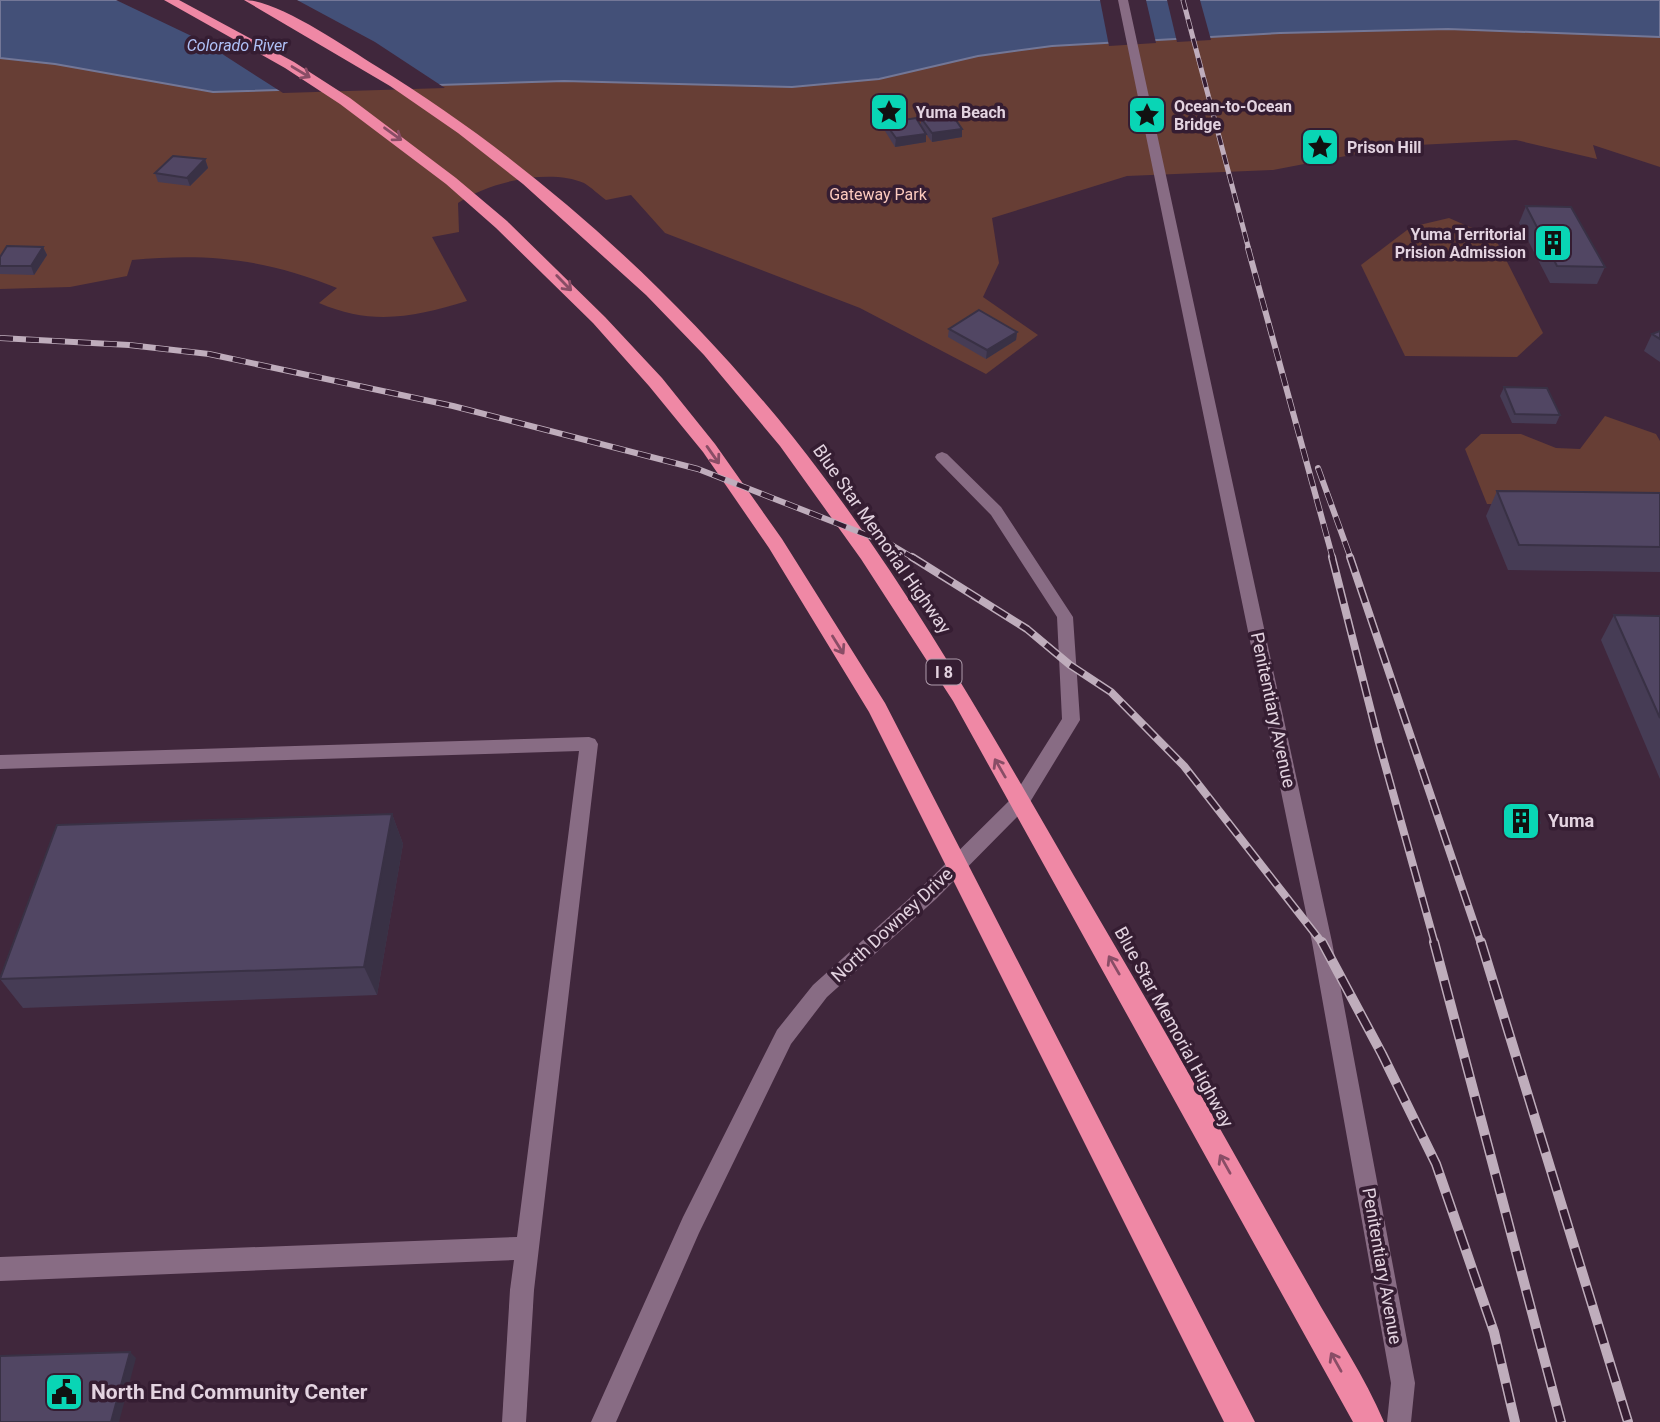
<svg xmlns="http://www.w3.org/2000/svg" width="1660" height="1422" viewBox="0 0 1660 1422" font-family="Roboto,sans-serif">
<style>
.green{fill:#673e35}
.water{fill:#435078;stroke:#737797;stroke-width:2}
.pier{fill:#40273c}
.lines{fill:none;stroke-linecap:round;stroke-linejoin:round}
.service{fill:#886c84;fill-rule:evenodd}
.minor{fill:#886c84;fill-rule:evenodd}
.tertiary{fill:#886c84;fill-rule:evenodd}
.motorway{fill:#ef88a5;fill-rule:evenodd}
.rail-far3-casing{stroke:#bfadbc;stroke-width:5}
.rail-far2-casing{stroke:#bfadbc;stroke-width:6}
.rail-far1-casing{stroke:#bfadbc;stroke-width:8}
.rail-casing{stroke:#bfadbc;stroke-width:10}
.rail-far3{stroke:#351d32;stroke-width:3.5;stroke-dasharray:10;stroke-linecap:butt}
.rail-far2{stroke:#351d32;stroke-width:4.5;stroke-dasharray:13;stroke-linecap:butt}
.rail-far1{stroke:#351d32;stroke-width:5;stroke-dasharray:16;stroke-linecap:butt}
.rail{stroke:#351d32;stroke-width:7;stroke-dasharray:20;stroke-linecap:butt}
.wall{fill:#463c55}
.shaded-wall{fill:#393145}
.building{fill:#514663;stroke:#393145;stroke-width:2}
.oneway{stroke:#894d66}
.labels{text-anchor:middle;stroke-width:7;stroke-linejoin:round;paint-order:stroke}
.far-water-label{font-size:16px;font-style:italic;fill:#b0c2f8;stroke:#351d32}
.far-poi-label{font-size:16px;font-weight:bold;fill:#e3d3e0;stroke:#351d32;text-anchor:start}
.far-park-label{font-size:16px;fill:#fccabe;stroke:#351d32}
.shield{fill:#351d32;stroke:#af9cac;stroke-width:2}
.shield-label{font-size:16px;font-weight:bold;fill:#e3d3e0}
.street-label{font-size:18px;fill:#e3d3e0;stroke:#351d32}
.poi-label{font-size:18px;font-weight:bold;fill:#e3d3e0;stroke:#351d32;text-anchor:start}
.near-poi-label{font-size:21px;font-weight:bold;fill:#e3d3e0;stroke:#351d32;text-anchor:start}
</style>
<rect width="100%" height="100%" fill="#40273c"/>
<g class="green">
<path d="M1448,29l212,8v130l-67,-22 4,14 -81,-19 -118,6 -125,24 -146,6 -135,42 7,45 -16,34 55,38 -52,39 -126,-66 -195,-75 -34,-38 -25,5c-7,-5 -15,-13 -22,-17 -35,-15 -96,-1 -126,20l1,29 -27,5 35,64c-52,16 -95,25 -148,2l18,-15c-72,-29 -128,-35 -205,-28l-5,16 -57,11 -70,2v-231l55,6 737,23 87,-8 99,-23 74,-10 228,-13z"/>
<polygon points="1449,218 1495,238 1543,333 1517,357 1405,356 1361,265 1411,227"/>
<polygon points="1605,416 1656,434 1660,441 1660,505 1487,504 1465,449 1481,434 1521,434 1556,448 1580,449"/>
</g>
<polygon class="water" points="0,0 1660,0 1660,37 1448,29 1280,33 1052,46 978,56 879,79 792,87 564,81 213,92 55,64 0,58"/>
<g class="pier">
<polygon points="116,0 297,0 375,42 445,88 283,93 202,41"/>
<polygon points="1100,0 1146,0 1156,43 1109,46"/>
<polygon points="1167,0 1200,0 1211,40 1177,42"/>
</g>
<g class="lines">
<polygon class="service" points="589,737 595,739 598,744 534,1290 530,1298 522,1302 514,1298 510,1290 514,1260 0,1281 0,1257 517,1237 579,751 0,769 0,755"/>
<g class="minor">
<polygon points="942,452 947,454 1001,507 1073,617 1080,720 1027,807 936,899 827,997 791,1044 699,1233 616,1422 591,1422 683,1217 777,1030 813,985 922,887 1013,797 1062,719 1057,617 991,515 937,460 935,457 937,454"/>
<polygon points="522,1278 530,1282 534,1290 526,1422 502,1422 510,1290 514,1282"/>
</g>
<polygon class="tertiary" points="1118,0 1128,0 1332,942 1415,1383 1411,1422 1387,1422 1391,1383 1312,942"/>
<g class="motorway">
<polygon points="164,0 179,0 294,62 350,98 456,178 507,221 605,317 662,378 715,444 782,539 885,703 1255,1422 1224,1422 869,712 769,548 703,452 649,386 593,323 496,228 446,184 340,104 285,68"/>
<path d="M244,0c34,0 101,47 132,66 158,97 301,227 417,371 97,122 176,257 254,392 40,70 82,140 122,210 48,84 95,168 143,252 24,43 53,86 72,131h-31l-400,-721 -92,-142 -81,-113 -76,-91 -58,-60 -123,-111 -65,-51 -68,-47z"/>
</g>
<defs>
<polyline id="rail-far3" points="1183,0 1249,250"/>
<g id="rail-far2">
<polyline points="1248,248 1333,559"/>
<polyline points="0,338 129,345 209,354 453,406 698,469 890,544 915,559"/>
<polyline points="1318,468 1351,559"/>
</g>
<g id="rail-far1">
<polyline points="912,557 1027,629 1070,665 1111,692 1184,766 1323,944"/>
<polyline points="1332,557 1379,743 1435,944"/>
<polyline points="1350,557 1481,944"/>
</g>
<g id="rail">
<polyline points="1322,942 1382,1054 1436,1164 1494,1332 1515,1422"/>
<polyline points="1434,942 1561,1422"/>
<polyline points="1481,942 1628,1422"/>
</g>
</defs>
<use href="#rail-far3" class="rail-far3-casing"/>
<use href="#rail-far2" class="rail-far2-casing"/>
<use href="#rail-far1" class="rail-far1-casing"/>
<use href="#rail" class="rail-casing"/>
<use href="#rail-far3" class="rail-far3"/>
<use href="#rail-far2" class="rail-far2"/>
<use href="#rail-far1" class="rail-far1"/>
<use href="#rail" class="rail"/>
</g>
<g class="wall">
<polygon points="921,118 962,137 932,142 926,134 926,142 895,147 885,131 885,123 921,125"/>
<polygon points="205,159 208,168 190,186 158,182 155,173"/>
<polygon points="1526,206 1605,267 1597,284 1550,283 1519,223"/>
<polygon points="43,247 47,255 34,275 0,274 0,257"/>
<polygon points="949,329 1017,332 1016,340 986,359 948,337"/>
<polygon points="1660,331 1660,362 1644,351 1652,334"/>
<polygon points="1504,387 1560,415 1556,424 1512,423 1500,396"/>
<polygon points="1497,491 1660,493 1660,572 1508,570 1486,516"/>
<polygon points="1614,615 1660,616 1660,779 1601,640"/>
<polygon points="1512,803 1540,823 1535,831 1513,831 1507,811"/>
<polygon points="392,814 403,844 377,995 23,1008 0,979"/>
</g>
<g class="shaded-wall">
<polygon points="962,129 962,137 932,142 932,133"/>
<polygon points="926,134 926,142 895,147 896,138"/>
<polygon points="205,159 208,168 190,186 187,178"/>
<polygon points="43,247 47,255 34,275 31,266"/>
<polygon points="1017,332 1016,340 986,359 987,350"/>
<polygon points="392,814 403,844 377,995 364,967"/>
<polygon points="130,1352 136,1358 119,1422 111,1422"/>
</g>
<g class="building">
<polygon points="951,113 962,129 932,133 921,118"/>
<polygon points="916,118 926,134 896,138 885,123"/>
<polygon points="173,156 205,159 187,178 155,173"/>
<polygon points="1526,206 1571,207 1605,267 1557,266"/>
<polygon points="7,246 43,247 31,266 0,266 0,257"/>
<polygon points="979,310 1017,332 987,350 949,329"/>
<polygon points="1660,331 1660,339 1652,334"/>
<polygon points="1504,387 1547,388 1560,415 1515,414"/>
<polygon points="1497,491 1660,493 1660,547 1519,545"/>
<polygon points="1614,615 1660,616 1660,718"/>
<polygon points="1512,803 1534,803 1540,823 1518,822"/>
<polygon points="392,814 364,967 0,979 57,825"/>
<polygon points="130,1352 111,1422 0,1422 0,1356"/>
</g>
<defs><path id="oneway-shaft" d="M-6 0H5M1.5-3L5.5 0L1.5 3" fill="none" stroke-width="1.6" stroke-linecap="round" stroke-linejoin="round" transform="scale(1.75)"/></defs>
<g class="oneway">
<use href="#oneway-shaft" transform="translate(301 72) rotate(31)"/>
<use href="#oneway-shaft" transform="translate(393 134) rotate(36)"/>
<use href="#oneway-shaft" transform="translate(564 283) rotate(46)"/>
<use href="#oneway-shaft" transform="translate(713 455) rotate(55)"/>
<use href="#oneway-shaft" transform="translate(838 645) rotate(58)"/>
<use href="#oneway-shaft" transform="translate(1000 768) rotate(-120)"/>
<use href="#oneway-shaft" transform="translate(1114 965) rotate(-120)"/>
<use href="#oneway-shaft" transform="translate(1225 1164) rotate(-119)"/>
<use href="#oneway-shaft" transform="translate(1336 1362) rotate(-119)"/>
</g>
<defs>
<symbol id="sight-square" viewBox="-11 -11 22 22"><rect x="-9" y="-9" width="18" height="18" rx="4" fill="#09d5b5" stroke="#351d32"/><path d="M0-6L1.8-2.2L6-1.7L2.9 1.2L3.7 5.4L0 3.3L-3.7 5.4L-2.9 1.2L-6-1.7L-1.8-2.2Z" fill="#111"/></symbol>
<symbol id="building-square" viewBox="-11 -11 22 22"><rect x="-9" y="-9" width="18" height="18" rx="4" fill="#09d5b5" stroke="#351d32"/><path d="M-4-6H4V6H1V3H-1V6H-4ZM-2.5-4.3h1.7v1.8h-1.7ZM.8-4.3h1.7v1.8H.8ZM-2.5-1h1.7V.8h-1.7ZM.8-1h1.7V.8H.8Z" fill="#111"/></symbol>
<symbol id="civic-square" viewBox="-11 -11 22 22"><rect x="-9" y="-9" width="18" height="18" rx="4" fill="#09d5b5" stroke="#351d32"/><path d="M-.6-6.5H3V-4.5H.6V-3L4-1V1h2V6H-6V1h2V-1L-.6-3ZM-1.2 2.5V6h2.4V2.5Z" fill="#111"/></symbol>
</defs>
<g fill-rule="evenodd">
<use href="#sight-square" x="867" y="90" width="44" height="44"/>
<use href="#sight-square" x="1125" y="93" width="44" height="44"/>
<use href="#sight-square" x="1298" y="125" width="44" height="44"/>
<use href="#building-square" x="1531" y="221" width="44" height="44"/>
<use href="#building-square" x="1499" y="799" width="44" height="44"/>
<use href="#civic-square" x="42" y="1370" width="44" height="44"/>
</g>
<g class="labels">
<g class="far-water-label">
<text x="237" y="51">Colorado River</text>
</g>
<g class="far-poi-label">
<text x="1174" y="112">Ocean-to-Ocean<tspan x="1174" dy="18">Bridge</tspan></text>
<text x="916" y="118">Yuma Beach</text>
<text x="1347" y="153">Prison Hill</text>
<text x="1526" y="240" text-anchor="end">Yuma Territorial<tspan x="1526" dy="18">Prision Admission</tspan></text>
</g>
<g class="far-park-label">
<text x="878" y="200">Gateway Park</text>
</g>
<rect class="shield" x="926.5" y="659.5" width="35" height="25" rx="5"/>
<g class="shield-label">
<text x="944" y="678">I 8</text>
</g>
<g class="street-label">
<text transform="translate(882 539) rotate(55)" y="6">Blue Star Memorial Highway</text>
<text transform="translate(1273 710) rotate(78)" y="6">Penitentiary Avenue</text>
<text transform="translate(892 925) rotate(-43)" y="6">North Downey Drive</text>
<text transform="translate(1174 1027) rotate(61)" y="6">Blue Star Memorial Highway</text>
<text transform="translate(1382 1266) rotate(80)" y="6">Penitentiary Avenue</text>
</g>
<g class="poi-label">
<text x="1548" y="827">Yuma</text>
</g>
<g class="near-poi-label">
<text x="91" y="1399">North End Community Center</text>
</g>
</g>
</svg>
